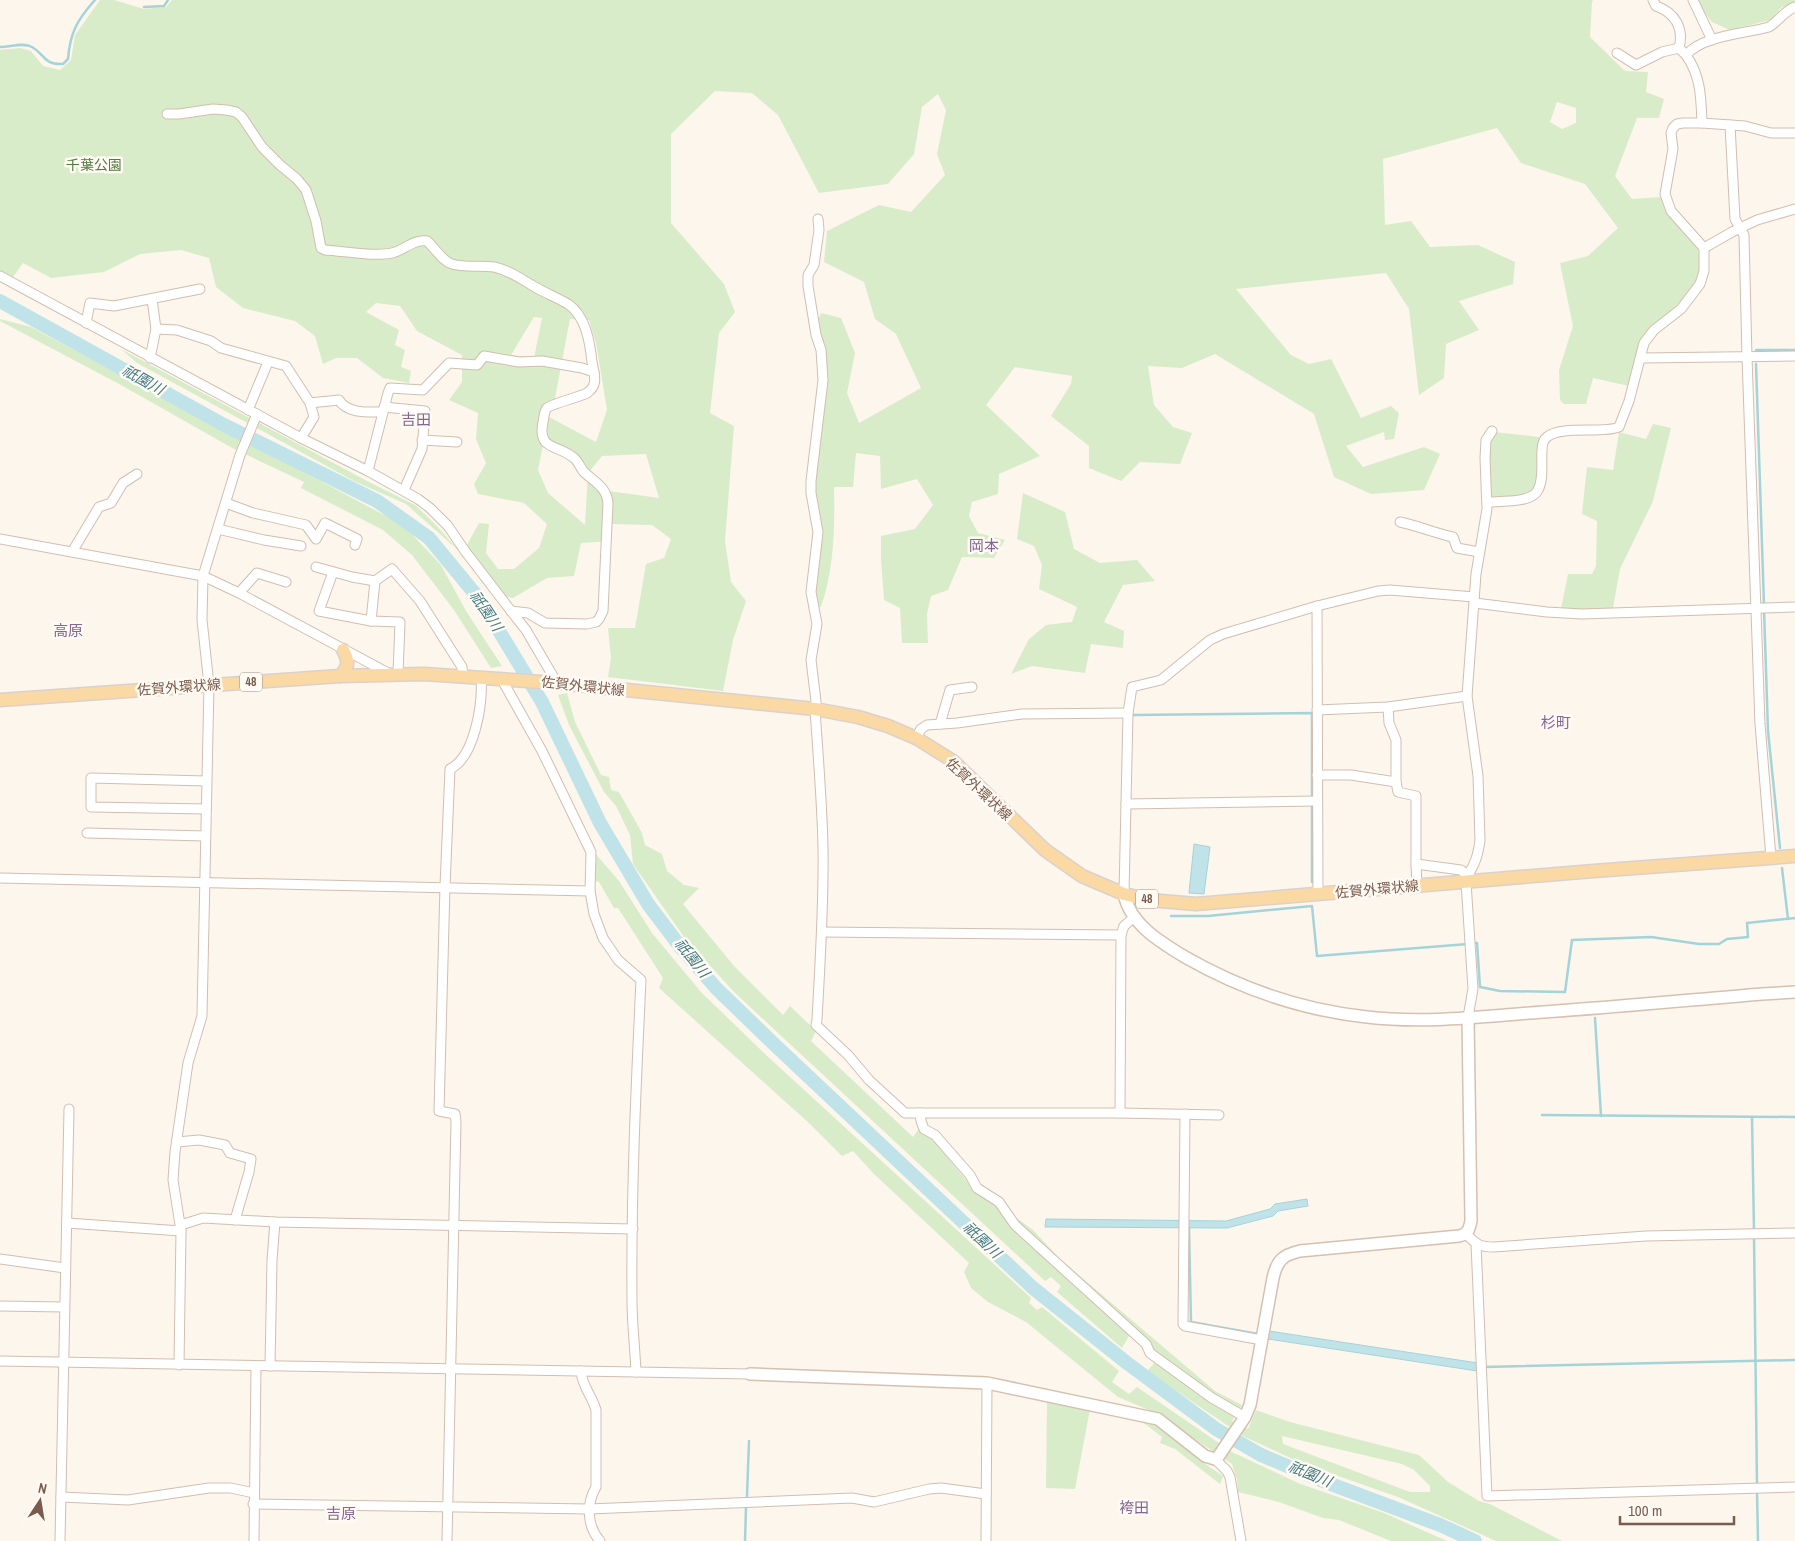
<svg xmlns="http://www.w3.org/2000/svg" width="1795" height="1541" viewBox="0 0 1795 1541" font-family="'Archivo Narrow','Noto Sans JP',sans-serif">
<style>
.green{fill:#d8ecc9;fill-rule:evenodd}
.water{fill:#bfe3e8;stroke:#a5d3da}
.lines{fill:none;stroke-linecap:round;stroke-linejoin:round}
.stream{stroke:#a5d3da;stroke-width:2.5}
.river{stroke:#bfe3e8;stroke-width:14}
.street-casing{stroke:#d1beb0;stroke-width:11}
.secondary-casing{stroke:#d6c0b0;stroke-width:14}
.primary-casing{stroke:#dad1cd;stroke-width:15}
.street{stroke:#fff;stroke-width:9}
.secondary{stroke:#fff;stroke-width:11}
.primary{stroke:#fbd9a5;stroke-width:12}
.labels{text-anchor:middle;stroke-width:5;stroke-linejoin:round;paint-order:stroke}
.shield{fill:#fffaf3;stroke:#a28b7f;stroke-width:1}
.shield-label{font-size:12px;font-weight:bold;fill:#7a5c4d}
.park-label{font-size:14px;fill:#537a41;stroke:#fffaf3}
.street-label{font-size:14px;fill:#7a5c4d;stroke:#fffaf3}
.water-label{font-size:15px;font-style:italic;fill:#437c86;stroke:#fffaf3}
.neighbourhood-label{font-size:15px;fill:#846695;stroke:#fffaf3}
</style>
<rect width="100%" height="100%" fill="#fdf6ec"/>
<g class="green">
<path d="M100,0h14l30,9 22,-2 6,-7h1421l-1,2 -2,35 35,34 23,1 -2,20 18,7 -5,19h-22l-22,58 17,23 30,-2 11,23 24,24 4,26 -10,22 -46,42 -6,14 -10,38 -36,-8 -7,26h-22l-4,-4 -1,-30 14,-44 -13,-63 28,-7 30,-28 -33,-44 -64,-21 -24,-35 -114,31 2,66 26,-4 19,26 48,-2 37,17 -2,22 -54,17 20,29 -33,14 -2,34 -25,17 -10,-86 -23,-36 -150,16 55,66 18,9 22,-5 30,59 30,-12 8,7 -5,26 -9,1 -1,-8 -38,14 17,21 61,-20 16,7 -16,36 -53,4 -37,-17 -20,-63 -99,-60 -33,14 -34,-2 6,39 19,22 19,6 -12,31 -40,-2 -19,19 -32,-13v-22l-38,-30 20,-32 1,-8 -57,-9 -29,38 54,51 -41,18 -1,20 -26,8 -3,14 9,17 27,7 -11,18 -32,-1 -14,33 -17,6 -4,18 1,29h-26l-2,-35 -16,-8 -3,-40v-24l34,-7 18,-24 -16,-26 -36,10 -1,-33 -24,-3 -3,34h-19c1,41 0,82 -13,120l-13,1 1,-33 6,-41 -6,-54 11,-90 -3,-40 -6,-13 10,-24 20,5 14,35 -8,40 12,30 62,-35 -25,-54 -21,-15 -11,-37 -40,-20 3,-31 52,-26 32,7 34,-37 -8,-21 9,-44 -8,-16 -16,13 -8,47 -26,30 -69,9 -41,-78 -26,-22 -37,-2 -44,43v89l53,61 11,28 -16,21 -9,80 24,13 -9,115 6,41 15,19 -13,39 -10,51 -115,-14 3,-19 -3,-30h27l11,-64 18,-6 7,-19 -19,-14 -41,-1 -1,17 -29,2 -7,33 -27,2 -34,20 -10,-2 -26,-34 -10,-17 12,-22 10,1 -3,29 12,16h16l25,-21 8,-24 -23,-21 -46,-9 -4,-10 12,-21 -10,-24 2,-26 -29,-13 13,-18v-27l-45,-24 -17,-25 -24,-3 -10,9 33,18 -4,15 10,5 -4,17 10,4 -2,12 -26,-5 -26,-20h-21l-13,6 -8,-28 -20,-15 -52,-13 -27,-21 -7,-29 -28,-8 -41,4 -36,18 -53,6 -28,-15 -12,17 -11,-7v-223l20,-2 11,3 12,15 17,4 11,-10 4,-25zM1557,102l19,6v15l-14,6 -12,-7zM534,317l8,1 -8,40 -23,-3zM570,319l19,1 7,23 11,67 -11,32 -49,-26 8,-18zM544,440l44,33 -3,52 -37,-32 -10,-23zM646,454l13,44 -50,-7 -21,-18 14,-17z"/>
<polygon points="1694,0 1795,0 1795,4 1782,7 1770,20 1730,30 1712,22"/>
<polygon points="0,319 31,327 403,525 441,565 466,611 502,666 491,668 454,610 412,555 383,530 301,488 304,482 234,449 121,385 0,321"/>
<polygon points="121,349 367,481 415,505 436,525 459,551 406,504 354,481 137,363"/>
<polygon points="1653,424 1671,428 1653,501 1620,569 1613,608 1581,610 1561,609 1568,574 1592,574 1596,566 1597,521 1582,514 1587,467 1613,470 1619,432 1646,439"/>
<polygon points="1494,432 1539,437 1537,484 1530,495 1489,499 1488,444"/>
<polygon points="1023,493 1065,512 1074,549 1100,563 1137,560 1155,581 1123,585 1104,622 1124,631 1123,648 1091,644 1085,673 1032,666 1011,674 1029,639 1046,625 1072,622 1077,607 1039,589 1042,565 1034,546 1017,539"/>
<path d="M567,693l8,29 26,53 8,2 2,13 8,2 23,41 3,12 17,9 5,17 17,14 15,3 -16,16 51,62 49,49 7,-9 26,25 -5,10 102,96 5,-7 13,7 40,49 24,20 8,2 30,22 27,29 155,132 27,14 -10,16 16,8 8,-19 34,12 129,33 29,27 31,19 11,3 72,37h-66l-98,-44 -97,-34 -58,-27 -96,-65 12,-13 -26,-29 -11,19 -65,-56 4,-6 -10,-9 -6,4 -311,-289 -50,-55 -51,-73 -3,-29 -14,-29 -12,-14 -35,-67 -11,-30zM1282,1436l120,28 12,6 16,16v6h-20l-127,-48z"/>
<polygon points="594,852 619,881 652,933 701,992 765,1054 1031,1298 1029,1303 1037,1310 1042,1307 1119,1371 1112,1382 1129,1394 1137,1387 1232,1452 1298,1483 1384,1513 1447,1541 1391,1541 1339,1520 1323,1518 1279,1502 1238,1492 1237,1480 1232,1464 1156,1413 1118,1397 1026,1322 988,1302 971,1288 964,1272 969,1263 873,1173 853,1151 842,1156 810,1124 659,988 663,978 618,908 614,908 599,882 593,880"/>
<polygon points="1047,1400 1090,1409 1075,1489 1046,1488"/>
<path d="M1140,1420c28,5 37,20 57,38 8,6 17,12 26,18l-3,8 -45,-35 -15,-6 2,-6z"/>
</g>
<g class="water">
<polygon points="1194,844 1210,847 1204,894 1189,893"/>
<polygon points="1307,1199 1308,1206 1278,1211 1273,1216 1227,1228 1045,1227 1046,1219 1226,1221 1270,1209 1275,1204"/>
<polygon points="1269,1331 1478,1363 1477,1371 1268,1339"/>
</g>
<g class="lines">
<g class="stream">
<polyline points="144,7 164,6 168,0"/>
<path d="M0,47c10,0 23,-5 32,0 13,7 11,18 31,17l5,-5c2,-26 9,-39 27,-59"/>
<polyline points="1756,350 1795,350"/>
<polyline points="1756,364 1764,605"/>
<polyline points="1764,610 1768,731 1780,848"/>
<polyline points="1134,715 1312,713 1312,798"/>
<polyline points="1312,804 1312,882"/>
<polyline points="1782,868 1788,919"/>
<polyline points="1171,916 1208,916 1312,906 1317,956 1468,944"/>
<polyline points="1473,943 1477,943 1480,987 1500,991 1565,992 1572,940 1651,937 1699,944 1719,944 1727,939 1748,937 1747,923 1795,918"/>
<polyline points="1595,1018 1601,1116"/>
<polyline points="1542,1115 1795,1117"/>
<polyline points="1752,1117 1754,1231"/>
<polyline points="1189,1228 1191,1322 1258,1334"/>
<polyline points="1754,1236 1757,1486"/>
<polyline points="1484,1367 1795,1360"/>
<polyline points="1757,1491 1758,1541"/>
<polyline points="747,1496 749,1441"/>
<polyline points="745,1541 746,1507"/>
</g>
<polyline class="river" points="0,301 224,425 377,501 429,538 481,601 542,702 600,823 648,904 682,949 716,988 776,1046 1033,1288 1127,1363 1216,1429 1261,1455 1328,1483 1440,1525 1475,1541"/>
<defs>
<g id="street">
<path d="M1653,0l3,6c20,7 28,23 23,42"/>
<polyline points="1693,0 1712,40"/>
<polyline points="1617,53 1636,65 1662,52 1679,48 1686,55"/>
<path d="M167,114h12l34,-5 13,1 10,2 6,5 20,30 18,18 17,14 9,11 10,31 5,27 4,2c19,1 49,7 67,3 13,-3 21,-14 35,-12 8,7 15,20 25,23 13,4 28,1 42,3 15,3 27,12 41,20 10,6 23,11 33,17 18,12 22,39 24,58 2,12 7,23 -5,31 -7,4 -36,11 -40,15 -3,3 -3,10 -4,14 -6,29 15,22 31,36 4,3 6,9 9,13 11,11 23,15 25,32l-5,108 -4,8 -3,3 -9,2 -42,-1 -17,-10 -17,-2"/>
<path d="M1702,123c-1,-25 -1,-47 -16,-68 18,-20 58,-21 83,-28 10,-6 15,-16 26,-20"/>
<polyline points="1730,125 1735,219 1744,235 1747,357 1760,724 1771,858"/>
<path d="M818,219l1,11 -5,35 -6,10v11l8,49 5,15 2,30 -12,101v12l7,39 -7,60 6,32 -6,36 5,41 -1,8c3,46 7,92 8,138 1,58 -3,115 -6,173l-1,5 32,30 21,25 36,33h215l99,2"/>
<polyline points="1704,248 1732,232 1757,220 1795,209"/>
<polyline points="0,276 301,438 368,471 418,499 430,508 448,526 465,551 511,611 526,630 557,683"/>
<polyline points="86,323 90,303 114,306 200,289"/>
<polyline points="156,329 177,330 211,341 221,348 286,366 310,403 314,417 301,438"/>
<polyline points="150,358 156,329 152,299"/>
<polyline points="1641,358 1795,356"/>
<path d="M310,403l29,-3c8,14 30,12 44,12"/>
<polyline points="384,407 425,411 422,449 404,490"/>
<polyline points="248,410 268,362"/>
<polyline points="422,440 457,442"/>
<polyline points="368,471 388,393 390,388 423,390 449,363 477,365 484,356 519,362 542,361 582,368 594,372"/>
<path d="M1488,502c13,-1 44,1 50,-12 6,-11 3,-28 4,-39 0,-5 1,-11 5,-14 14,-12 56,-3 72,-10l10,-26 15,-58 10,-13 27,-21 19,-25 4,-13v-23l-33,-37 -6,-17 8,-45 -2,-16 2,-5 4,-4 6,-1h19l43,3 26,7h24"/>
<polyline points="226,503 253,513 306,525 316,539 325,523 357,539 355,545"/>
<path d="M1400,522c19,4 34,11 53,15l4,11 22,4"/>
<polyline points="218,529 264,540 301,546"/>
<polyline points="0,539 203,576 239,593 390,674"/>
<polyline points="72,552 99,507 111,503 123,483 137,474"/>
<polyline points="316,567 352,577 375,581 392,569 420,601 462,667 463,677"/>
<polyline points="333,572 319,611 371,621 400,622 398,674"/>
<polyline points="239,593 257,573 286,582"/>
<polyline points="1475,603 1547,612 1582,614 1795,607"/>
<polyline points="1317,606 1318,894"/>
<polyline points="371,621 375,581"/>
<path d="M501,678l41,73 49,101 -1,39 4,23 9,24 15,22 23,20c-5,106 -10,213 -9,320 0,24 3,48 4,72"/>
<polyline points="1388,707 1389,723 1396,740 1396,782 1398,792 1416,796 1416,864 1417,886"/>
<polyline points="1317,710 1388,707 1467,696"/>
<polyline points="940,724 950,690 972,687"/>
<polyline points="916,738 921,729 927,725 957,723 1022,714 1128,713"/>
<polyline points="1317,775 1351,775 1396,782"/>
<polyline points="1126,804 1317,801"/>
<polyline points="206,809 91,807 91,778 206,781"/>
<polyline points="87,833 205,836"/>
<polyline points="1416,864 1461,870 1467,875"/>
<polyline points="0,878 590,891"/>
<polyline points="1124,894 1128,713 1132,687 1161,680 1210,640 1223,634 1317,606 1378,591 1390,590 1474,597"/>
<polyline points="822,932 1121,935"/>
<path d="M1468,1017l5,-28 -7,-107c1,-7 4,-10 7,-16 4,-8 6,-17 7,-26l-2,-64 -11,-80 9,-122 11,-65 -2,-51 1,-18 6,-9"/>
<polyline points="920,1113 921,1121 924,1129 935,1135 970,1175 977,1188 999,1202 1015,1225 1146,1344 1150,1353 1212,1398 1245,1417"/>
<polyline points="1120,1113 1121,935 1124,926 1133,918"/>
<polyline points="1185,1114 1183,1324 1185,1326 1262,1340"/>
<polyline points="177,1142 199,1140 225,1145 230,1153 251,1159 249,1172 235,1220"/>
<polyline points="67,1223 181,1231"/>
<polyline points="181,1225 203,1218 275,1222 633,1229"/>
<path d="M1466,1234c11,11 14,13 28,13l152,-11 149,-3"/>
<polyline points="1476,1244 1487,1496 1795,1487"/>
<polyline points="0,1259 65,1268"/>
<polyline points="0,1306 64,1307"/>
<polyline points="0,1361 750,1374"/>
<polyline points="179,1365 181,1231 173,1180 175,1152 188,1063 202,1016 209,685 202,620 203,576 240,455 257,414"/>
<polyline points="270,1366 272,1260 275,1222"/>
<path d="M581,1371c1,16 11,24 15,39v77c-10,17 -9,39 4,54"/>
<polyline points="1215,1459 1227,1471 1230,1477 1241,1541"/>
<polyline points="61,1497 128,1500 209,1488 231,1488 254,1493"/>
<polyline points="253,1504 589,1509 852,1498 874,1502 929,1489 941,1488 986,1494"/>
<polyline points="60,1541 69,1109"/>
<polyline points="254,1541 256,1366"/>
<path d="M447,1541l9,-420 -1,-7 -16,-3 6,-225 5,-117c25,-12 33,-66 31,-92"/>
<polyline points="986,1541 987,1383"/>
</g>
<g id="secondary">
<path d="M1124,894c6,30 36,48 61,63 56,32 117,53 182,60 58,7 119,-1 177,-5 73,-5 146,-12 218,-18l33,-2"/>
<path d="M750,1374l237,9 171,36 47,37 10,3 3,-2 27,-40 5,-12 23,-127c4,-18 10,-23 27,-27l159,-15c9,-2 10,-6 12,-15l-3,-204"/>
</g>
<g id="primary">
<path d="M340,676c9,-9 9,-15 3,-26"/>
<polyline points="0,700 340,676 424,674 557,683 815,709 858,717 888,726 916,738 953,761 1045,850 1082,876 1124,894 1149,900 1196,904 1594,871 1795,856"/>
</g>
</defs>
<use href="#street" class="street-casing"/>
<use href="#secondary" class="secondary-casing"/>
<use href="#primary" class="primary-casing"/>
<use href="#street" class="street"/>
<use href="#secondary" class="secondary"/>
<use href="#primary" class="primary"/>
</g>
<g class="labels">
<g class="shield">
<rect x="240" y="672.5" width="22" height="19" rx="4"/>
<rect x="1136" y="889.5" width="22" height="19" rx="4"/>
</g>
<g class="shield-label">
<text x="251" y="686">48</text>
<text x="1147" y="903">48</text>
</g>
<g class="park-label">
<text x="94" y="170">千葉公園</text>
</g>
<g class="street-label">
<text transform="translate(583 686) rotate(6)" y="5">佐賀外環状線</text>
<text transform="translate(179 687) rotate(-4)" y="5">佐賀外環状線</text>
<text transform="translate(979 789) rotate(43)" y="5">佐賀外環状線</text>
<text transform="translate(1377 889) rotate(-5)" y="5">佐賀外環状線</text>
</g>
<g class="water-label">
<text transform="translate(143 380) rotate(29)" y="5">祇園川</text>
<text transform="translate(486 611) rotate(56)" y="5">祇園川</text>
<text transform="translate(692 958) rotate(51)" y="5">祇園川</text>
<text transform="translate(982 1240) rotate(43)" y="5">祇園川</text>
<text transform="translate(1310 1474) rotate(22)" y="5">祇園川</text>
</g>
<g class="neighbourhood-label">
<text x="416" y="425">吉田</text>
<text x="984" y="551">岡本</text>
<text x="68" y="636">高原</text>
<text x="1556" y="728">杉町</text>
<text x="1134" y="1513">袴田</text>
<text x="341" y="1519">吉原</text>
</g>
</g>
<g transform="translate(40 1501) rotate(12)" stroke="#fffaf3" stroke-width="4" paint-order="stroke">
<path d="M0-4L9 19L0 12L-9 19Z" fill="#7a5c4d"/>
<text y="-8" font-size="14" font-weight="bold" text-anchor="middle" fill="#7a5c4d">N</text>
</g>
<path d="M1620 1516v8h114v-8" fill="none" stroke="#7a5c4d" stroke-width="2.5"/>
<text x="1628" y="1516" font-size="15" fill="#7a5c4d" stroke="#fffaf3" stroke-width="4" paint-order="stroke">100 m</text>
</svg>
